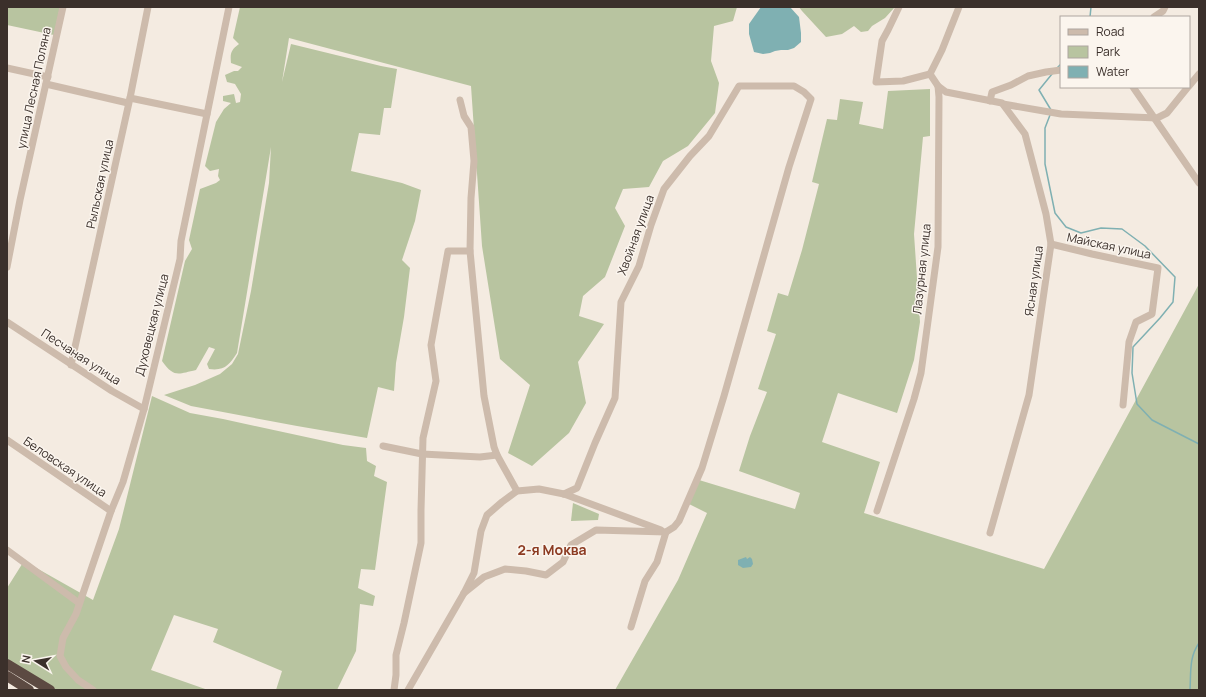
<svg xmlns="http://www.w3.org/2000/svg" width="1206" height="697" viewBox="0 0 1206 697" font-family="Manrope,sans-serif">
<style>
.green{fill:#b8c4a0}
.water{fill:#7fb0b2}
.lines{fill:none;stroke-linecap:round;stroke-linejoin:round}
.stream{stroke:#7fb0b2;stroke-width:1.5}
.minor{stroke:#cdbbac;stroke-width:7}
.highway{stroke:#5c4a42;stroke-width:10}
.labels{text-anchor:middle;stroke-width:3;stroke-linejoin:round;paint-order:stroke}
.street-label{font-size:12px;fill:#3b302b;stroke:#fbf5ee}
.quarter-label{font-size:14px;font-weight:bold;fill:#8c3b22;stroke:#fbf5ee}
</style>
<rect width="100%" height="100%" fill="#f4ebe1"/>
<g class="green">
<polygon points="7,7 60,7 54,35 7,25"/>
<path d="M240,7h497l-4,14 -19,5 -3,35 8,22 -4,30 -27,33 -25,15 -14,26 -26,2 -8,19 10,18 -20,51 -22,19 -4,20 25,8 -26,38 8,41 -17,30 -37,33 -24,-13 22,-68 -30,-26 -18,-113 -11,-160 -182,-48 -7,44 9,-38 90,22 16,3 -6,39h-7l-4,27 -21,-2 -8,38 51,12 19,7 -6,31 -13,39 8,8 -6,49 -8,46 -2,28 -16,-4 -11,51 -70,-12 -106,-20 -27,-11 31,-10 25,-11 12,-10 6,-10 13,-63 18,-108 2,-36 -34,206c-8,12 -12,18 -28,16l-2,-5 8,-15 -6,-2 -13,23c-18,4 -22,8 -34,-9l23,-100 7,-12 -3,-9 11,-51 16,-6 4,-3 -2,-4 1,-7 -9,2 -5,-5 11,-44 8,-13 7,-6 -8,-2v-5l11,-2 2,9 4,-1 1,-8 -6,-10 -8,-2 -2,-7 9,-4h4l4,-4 -11,-4c-1,-10 0,-13 8,-19l-6,-6z"/>
<polygon points="799,7 895,7 885,18 872,26 868,31 861,32 854,26 842,34 826,37 802,11"/>
<polygon points="930,89 930,136 923,137 914,234 920,322 914,360 897,413 838,393 822,442 880,462 864,513 1044,569 1199,284 1199,690 615,690 678,580 707,513 689,504 699,480 795,509 800,493 739,471 750,436 767,392 758,389 776,334 767,331 778,293 788,296 802,250 819,184 812,182 827,119 837,120 840,99 863,102 859,124 883,129 888,91"/>
<polygon points="152,396 190,413 223,419 343,445 366,448 367,461 376,466 374,476 387,482 375,570 361,569 358,588 375,596 373,606 360,604 356,651 337,690 276,690 282,671 213,642 218,629 174,615 151,670 208,690 48,690 7,665 7,588 24,561 93,600 119,529"/>
<polygon points="573,503 599,514 598,520 571,521"/>
</g>
<g class="water">
<polygon points="761,7 790,7 799,17 801,33 801,42 794,48 788,50 781,50 775,51 770,53 763,54 754,52 749,34 749,24"/>
<polygon points="746,557 747,559 750,557 752,559 753,564 751,567 743,568 738,565 738,560"/>
</g>
<g class="lines">
<g class="stream">
<polyline points="1090,17 1091,7"/>
<polyline points="1057,68 1061,64"/>
<polyline points="1051,110 1039,90 1052,74"/>
<polyline points="1050,115 1045,128 1045,164 1055,213 1066,227 1081,233 1101,228 1122,229 1145,246 1175,277 1173,302 1160,318 1133,347 1132,373 1137,404 1152,420 1199,444"/>
<path d="M1190,690c1,-17 -1,-33 9,-47"/>
</g>
<g class="minor">
<polyline points="899,7 888,30 882,41 876,82 903,81 930,74"/>
<polyline points="1154,17 1163,11 1165,7"/>
<polyline points="7,68 48,77"/>
<polyline points="46,84 128,103"/>
<polyline points="938,86 946,92 1002,103 1025,134 1046,214 1051,244 1029,395 990,533"/>
<polyline points="1189,86 1199,74"/>
<polyline points="1133,87 1199,183"/>
<polyline points="130,98 207,114"/>
<polyline points="460,100 464,116 471,127 474,161 471,198 470,251 484,396 494,447 497,455 517,491"/>
<polyline points="990,101 992,92 1011,85 1028,76 1046,72 1061,70"/>
<polyline points="1003,104 1061,114 1157,118 1167,113 1188,87"/>
<polyline points="1051,244 1092,254 1158,268 1152,314 1136,322 1129,342 1123,405"/>
<polyline points="7,267 20,200 63,7"/>
<polyline points="7,322 112,391 144,409"/>
<polyline points="71,365 130,98 148,7"/>
<polyline points="7,440 111,511"/>
<polyline points="383,446 422,454 480,457 497,455"/>
<polyline points="877,511 914,399 921,373 938,247 939,97 938,86 930,74 942,50 959,7"/>
<polyline points="7,550 79,603"/>
<polyline points="464,593 484,577 505,569 526,571 546,575 563,562 571,545 596,530 666,532 674,527 679,521 702,468 724,396 789,167 811,99 804,92 794,86 739,86 709,136 690,156 664,189 651,225 639,266 621,302 615,398 595,443 577,488 564,494"/>
<polyline points="631,627 645,581 657,562 666,532"/>
<polyline points="93,690 78,680 66,667 60,656 63,638 76,614 111,511 123,482 144,409 180,259 181,241 229,7"/>
<polyline points="394,690 396,675 396,655 404,623 421,543 421,510 423,438 436,381 431,345 448,251 470,251"/>
<polyline points="408,690 464,593 474,573 481,531 487,515 502,502 517,491 539,489 564,494 661,530"/>
</g>
<g class="highway">
<polyline points="7,664 50,690"/>
<polyline points="7,676 29,690"/>
</g>
</g>
<g class="labels">
<g class="street-label">
<text transform="translate(34 88) rotate(-78)" y="4">улица Лесная Поляна</text>
<text transform="translate(100 184) rotate(-78)" y="4">Рыльская улица</text>
<text transform="translate(636 235) rotate(-70)" y="4">Хвойная улица</text>
<text transform="translate(1109 246) rotate(12)" y="4">Майская улица</text>
<text transform="translate(922 269) rotate(-84)" y="4">Лазурная улица</text>
<text transform="translate(1034 281) rotate(-82)" y="4">Ясная улица</text>
<text transform="translate(152 325) rotate(-76)" y="4">Духовецкая улица</text>
<text transform="translate(81 357) rotate(33)" y="4">Песчаная улица</text>
<text transform="translate(65 467) rotate(34)" y="4">Беловская улица</text>
</g>
<g class="quarter-label">
<text x="552" y="555">2-я Моква</text>
</g>
</g>
<rect width="1206" height="697" fill="none" stroke="#3b302b" stroke-width="16"/>
<rect x="1060" y="16" width="130" height="72" fill="#fbf5ee" stroke="#aea6a0"/>
<rect x="1068" y="29" width="20" height="6" fill="#cdbbac" stroke="#aea6a0"/>
<text x="1096" y="36" font-size="12" fill="#3b302b">Road</text>
<rect x="1068" y="46" width="20" height="12" fill="#b8c4a0" stroke="#aea6a0"/>
<text x="1096" y="56" font-size="12" fill="#3b302b">Park</text>
<rect x="1068" y="66" width="20" height="12" fill="#7fb0b2" stroke="#aea6a0"/>
<text x="1096" y="76" font-size="12" fill="#3b302b">Water</text>
<g transform="translate(36 661) rotate(281)" stroke="#fbf5ee" stroke-width="3" paint-order="stroke">
<path d="M0-3L7 15L0 10L-7 15Z" fill="#3b302b"/>
<text y="-6" font-size="11" font-weight="bold" text-anchor="middle" fill="#3b302b">N</text>
</g>
</svg>
